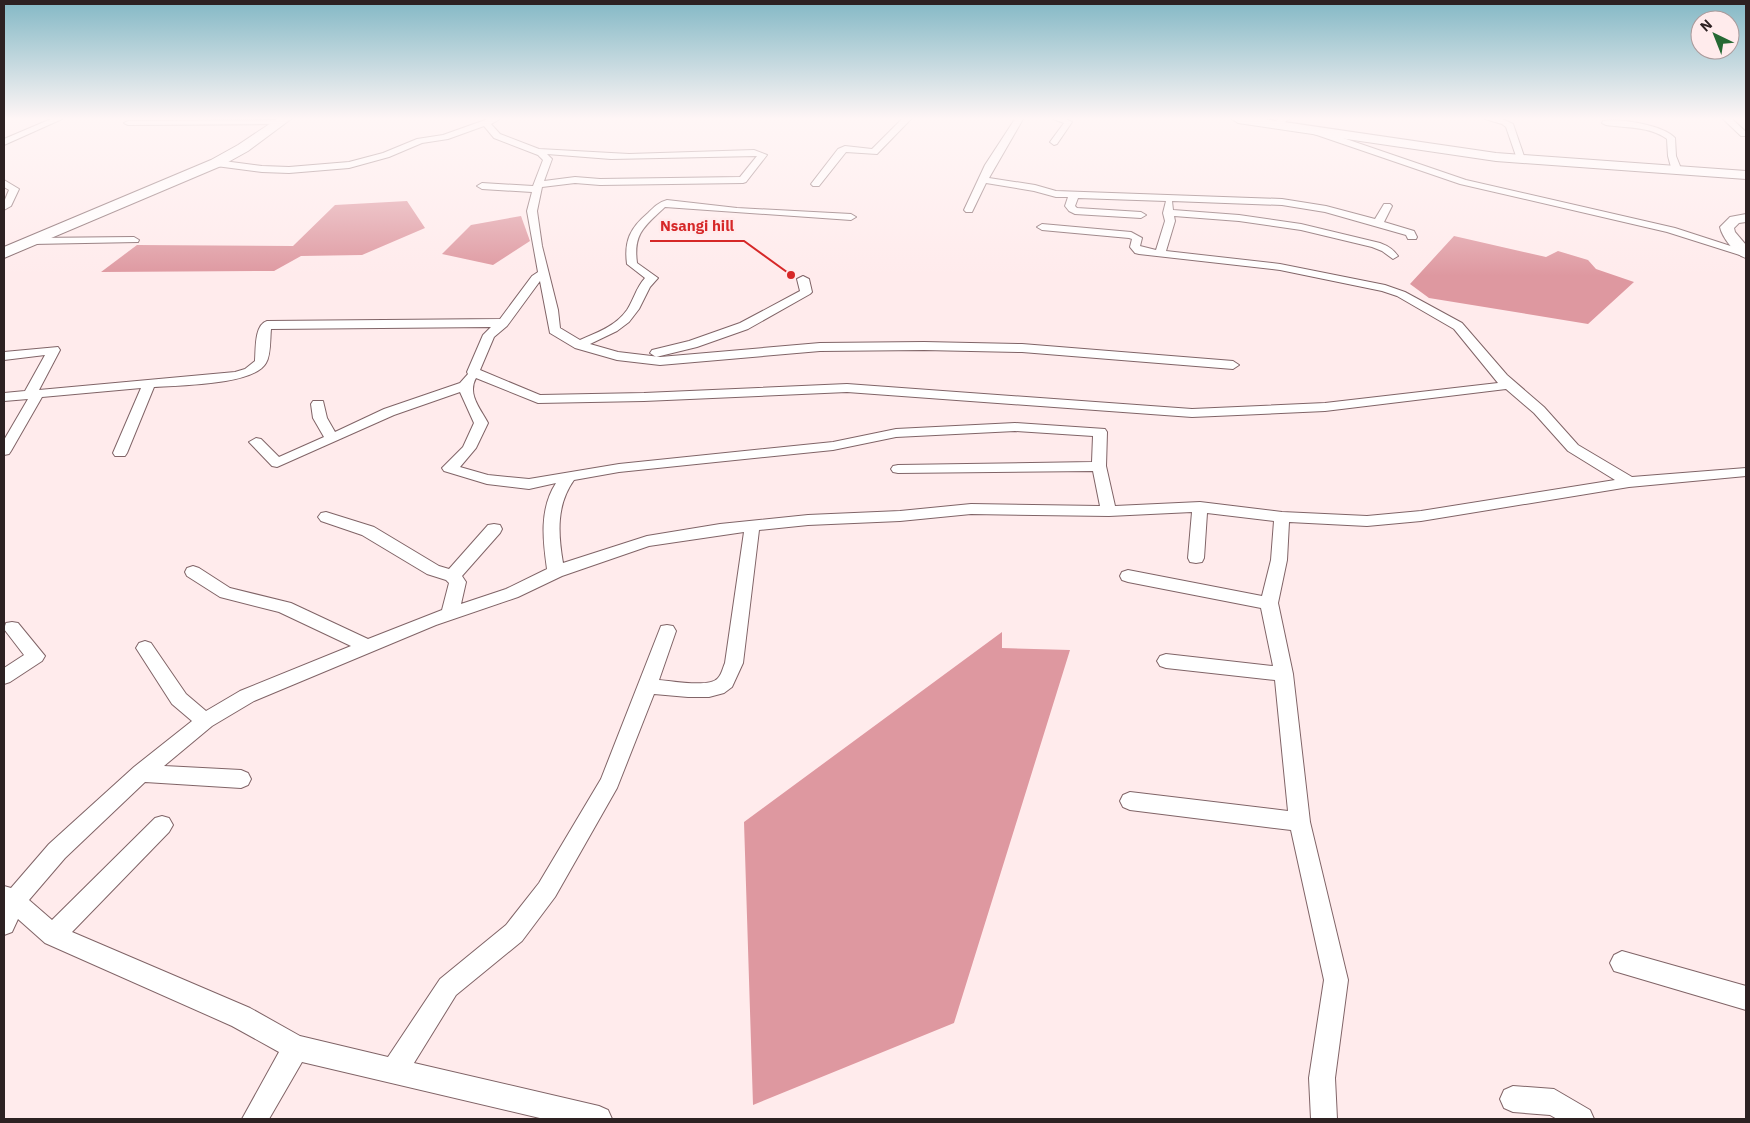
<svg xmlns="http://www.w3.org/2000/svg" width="1750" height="1123" viewBox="0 0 1750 1123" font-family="'IBM Plex Sans',sans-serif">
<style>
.forest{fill:#de98a0}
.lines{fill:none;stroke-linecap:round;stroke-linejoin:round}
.street-casing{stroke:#806467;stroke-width:2}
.secondary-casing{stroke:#806467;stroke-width:2}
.primary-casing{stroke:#806467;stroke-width:2}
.street{fill:#fff;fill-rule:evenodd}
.secondary{fill:#fff;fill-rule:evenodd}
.primary{fill:#fff;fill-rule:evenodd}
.leader{fill:none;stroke:#d62828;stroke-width:2}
.callout-dot{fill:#d62828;stroke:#ffebec;stroke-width:2}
.callout-label{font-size:15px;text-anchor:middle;font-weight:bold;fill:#d62828;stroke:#ffebec;stroke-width:5;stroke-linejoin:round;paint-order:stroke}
</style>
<rect width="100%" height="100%" fill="#ffebec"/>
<g class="forest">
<polygon points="407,201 425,228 362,255 301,256 274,271 101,272 137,245 293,246 335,205"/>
<polygon points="521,216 530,241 493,265 442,254 471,225"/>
<polygon points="1454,236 1546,257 1558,251 1588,260 1596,269 1634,282 1588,324 1429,298 1410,284"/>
<polygon points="1002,632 1002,648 1070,650 954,1023 753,1105 744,822"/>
</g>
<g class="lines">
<defs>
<g id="street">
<polygon points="51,119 62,119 4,145 4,139"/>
<path d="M488,119h12l-9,5 9,10 39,15 90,5 125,-4 13,5 -21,27 -3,1 -143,2 -25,-2 -33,4 -5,24 5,35 16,64 2,18 20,12c16,-7 36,-14 47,-30 7,-11 9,-22 18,-32l-18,-14c-3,-23 3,-36 21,-51 6,-6 11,-11 19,-13l70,8 114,6 5,3 -5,3 -186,-13c-20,19 -32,26 -28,56l21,15 -8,9 -11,22 -10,13 -12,9 -27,13 28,8 42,5 160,-14 104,-1 98,2 211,17 6,4 -6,4 -211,-17 -98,-2 -104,1 -160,14 -43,-5 -42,-12 -25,-15 -10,-52 -33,45 -13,11 -14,33 60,25 104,-2 203,-9 345,25 133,-6 173,-20 -44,-54 -57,-33 -15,-5 -102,-21 -141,-16 -4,-1 -5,-6 2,-8 -3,-1 -87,-8 -5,-3 5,-3 89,8 11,6 -2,8 16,4 9,-29 -2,-8 3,-12 -88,-3 -3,8 2,2 64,4 5,3 -5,3 -66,-4 -6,-3 -4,-5 3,-9h-12l-22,-6 -48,-8 -14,29h-6l-2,-2 21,-45 30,-46h8l-34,59 46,7 21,6 226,8 44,7 49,13 9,-15h6l2,2 -8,16 30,9 3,6 -1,2h-8l-2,-4 -81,-23 -43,-7 -110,-4 1,9 66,5 62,9 79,19c8,3 13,6 18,13l-5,3 -11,-8 -10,-4 -71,-17 -62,-9 -65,-5 1,5 -9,30 114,13 105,21 20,7 57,31 45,52 37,32 34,38 54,32 114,-9v8l-117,11 -208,34 -54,5 -78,-4 -2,38 -9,43 15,71 17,148 38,158 -13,98 2,41h-26l-2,-41 15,-98 -33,-150 -161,-20 -7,-3 -3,-6 3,-6 7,-3 158,19 -13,-131 -109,-12 -6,-2 -3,-5 3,-5 6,-2 107,12 -12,-58 -133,-26 -6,-2 -2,-4 2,-4 6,-2 134,26 9,-36 3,-39 -67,-8 -3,45 -2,4 -6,1 -6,-1 -2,-4 4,-46 -83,4 -138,-2 -71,7 -92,4 -49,5 -16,133 -11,24 -8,6 -15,4h-21l-34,-3 -37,94 -62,109 -33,44 -66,54 -42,68 185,43 9,4 4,9h-68l-242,-57 -33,57h-27l37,-67 -47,-26 -187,-83 -27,-24 -6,13 -8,3v-49l7,2 38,-44 85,-77 58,-46 -20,-17 -36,-56 3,-5 6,-2 6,2 35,51 20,17 34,-20 111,-45 -72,-34 -59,-15 -33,-21 -2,-4 2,-4 6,-2 6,2 31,20 61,15 77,36 74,-29 7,-27 -3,-3 -19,-6 -65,-39 -41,-14 -3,-4 3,-4 5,-1 48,15 65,39 10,3 39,-44 6,-1 6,1 2,4 -2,4 -38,43 4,6 -5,22 45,-15 41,-20c-4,-28 -8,-60 9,-86l-27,6 -42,-5 -43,-13 -2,-3 21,-21 11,-24 -14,-31 -66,23 -117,52 -5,-1 -23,-24 7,-4 5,1 18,18 45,-20 -11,-19 -2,-14 2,-3h10l4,17 8,14 49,-23 76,-26 8,-9 -1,-2 16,-37 8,-8 -220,2c-1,9 0,26 -5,34 -12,22 -87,22 -112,24l-27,66 -2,3h-10l-2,-3 28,-65 -99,9 -31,54 -2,3 -5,1v-15l24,-41 -24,2v-8l21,-2 20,-36 -41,5v-8l54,-5 2,3 -21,40 196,-18 10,-3 10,-8c1,-11 -1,-36 12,-40l233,-2 32,-43 6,-4 -11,-61 5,-19 -50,-3 -5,-3 5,-3 51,3 10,-26 -5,-5 -44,-17 -10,-12 -36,13 -26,4 -33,14 -40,11 -60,5 -27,-1 -46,-6 -4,-3 4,-3 46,6 27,1 60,-5 34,-9 34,-14 26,-4zM547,154l64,5 146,-3 -17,21 -140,2 -25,-2 -31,4 8,-22zM476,378l62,25 106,-2 203,-9 345,25 133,-6 181,-22 28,24 34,38 47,29 -194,31 -54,5 -85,-4 -82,-10 -85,4 -9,-40 1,-34 -2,-3 -90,-6 -119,6 -63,13 -214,22 -90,15 -41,-4 -28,-8 16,-19 12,-25c-8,-15 -21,-29 -12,-45zM1015,431l78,5 -1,26 -194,3 -5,1 -2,3 2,3 5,1 195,-2 7,35 -129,-2 -71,7 -92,4 -88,9 -73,12 -84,27c-5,-29 -7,-58 11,-83l45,-8 214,-22 63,-13zM744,532l-19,131c-2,4 -3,11 -7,15 -8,10 -46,3 -59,2l17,-49 -3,-5 -6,-1 -6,1 -60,153 -62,104 -33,42 -66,54 -52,78 -88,-21 -50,-28 -178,-76 97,-100 4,-7 -4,-7 -7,-2 -7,2 -103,102 -23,-20 36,-42 80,-76 96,6 7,-3 3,-6 -3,-6 -7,-3 -77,-4 48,-40 42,-25 182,-76 82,-28 44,-21 87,-30z"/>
<polygon points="902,119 911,119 877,154 846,152 819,186 813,186 811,184 838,149 845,146 872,149"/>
<polygon points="1053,119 1066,119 1072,122 1057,144 1054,145 1050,142 1064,123"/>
<polygon points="1279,119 1289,119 1278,127 1272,127 1272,123"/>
<polygon points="1485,119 1502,119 1513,124 1525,159 1524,161 1518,161 1517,159 1506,127 1502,124"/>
<polygon points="1723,119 1732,119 1746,132 1746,136 1741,136"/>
<polygon points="284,120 285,122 281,124 128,125 124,123 128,121"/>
<path d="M1603,121c17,-3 60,4 72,17l1,18 6,15 -5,3 -5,-3 -4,-15 -1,-17c-17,-13 -41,-11 -61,-14l-4,-2z"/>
<polygon points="1314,128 1466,180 1675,228 1746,251 1746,257 1667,232 1460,184 1311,133 1310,131"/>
<polygon points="4,180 19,189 11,206 4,210 4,202 9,190 4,187"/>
<polygon points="134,237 139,240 138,242 32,244 27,241 32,238"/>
<polygon points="803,276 809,279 812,292 810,294 748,329 697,347 656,357 650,353 652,350 689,341 740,323 800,291 797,279"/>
<polygon points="12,622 18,623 45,656 42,661 10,682 4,684 4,668 24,655 4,629 6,623"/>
<polygon points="1622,951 1746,986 1746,1010 1614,971 1610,963 1614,955"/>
<polygon points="1513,1086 1554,1089 1590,1110 1594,1119 1557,1119 1550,1115 1513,1112 1504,1108 1500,1099 1504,1090"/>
</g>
<path id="secondary" d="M1746,214v8l-7,1 -5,5 1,4 11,13v13c-10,-2 -24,-21 -26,-31l10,-10z"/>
<g id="primary">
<polygon points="277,119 291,119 248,151 221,166 4,258 4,247 211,160 238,145"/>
<polygon points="1232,119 1264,119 1496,153 1746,171 1746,179 1496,161 1238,123"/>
</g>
</defs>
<use href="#street" class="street-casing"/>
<use href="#secondary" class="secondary-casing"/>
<use href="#primary" class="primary-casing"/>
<use href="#street" class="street"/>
<use href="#secondary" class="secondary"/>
<use href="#primary" class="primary"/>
</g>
<linearGradient id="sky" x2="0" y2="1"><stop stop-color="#83b8c5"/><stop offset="0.43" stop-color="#fff6f6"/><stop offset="1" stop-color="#fff6f6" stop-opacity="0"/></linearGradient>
<rect width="1750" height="276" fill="url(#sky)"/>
<path class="leader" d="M791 275L744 241H650"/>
<circle class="callout-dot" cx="791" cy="275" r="5"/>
<g class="callout-label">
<text x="697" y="231">Nsangi hill</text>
</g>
<rect width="1750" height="1123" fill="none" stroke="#2d2122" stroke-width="10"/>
<g transform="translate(1715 35) rotate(317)"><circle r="24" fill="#ffebec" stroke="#ab9a9b"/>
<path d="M0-4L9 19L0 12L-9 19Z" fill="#256934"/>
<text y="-8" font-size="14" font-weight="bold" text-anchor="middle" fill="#2d2122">N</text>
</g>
</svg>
